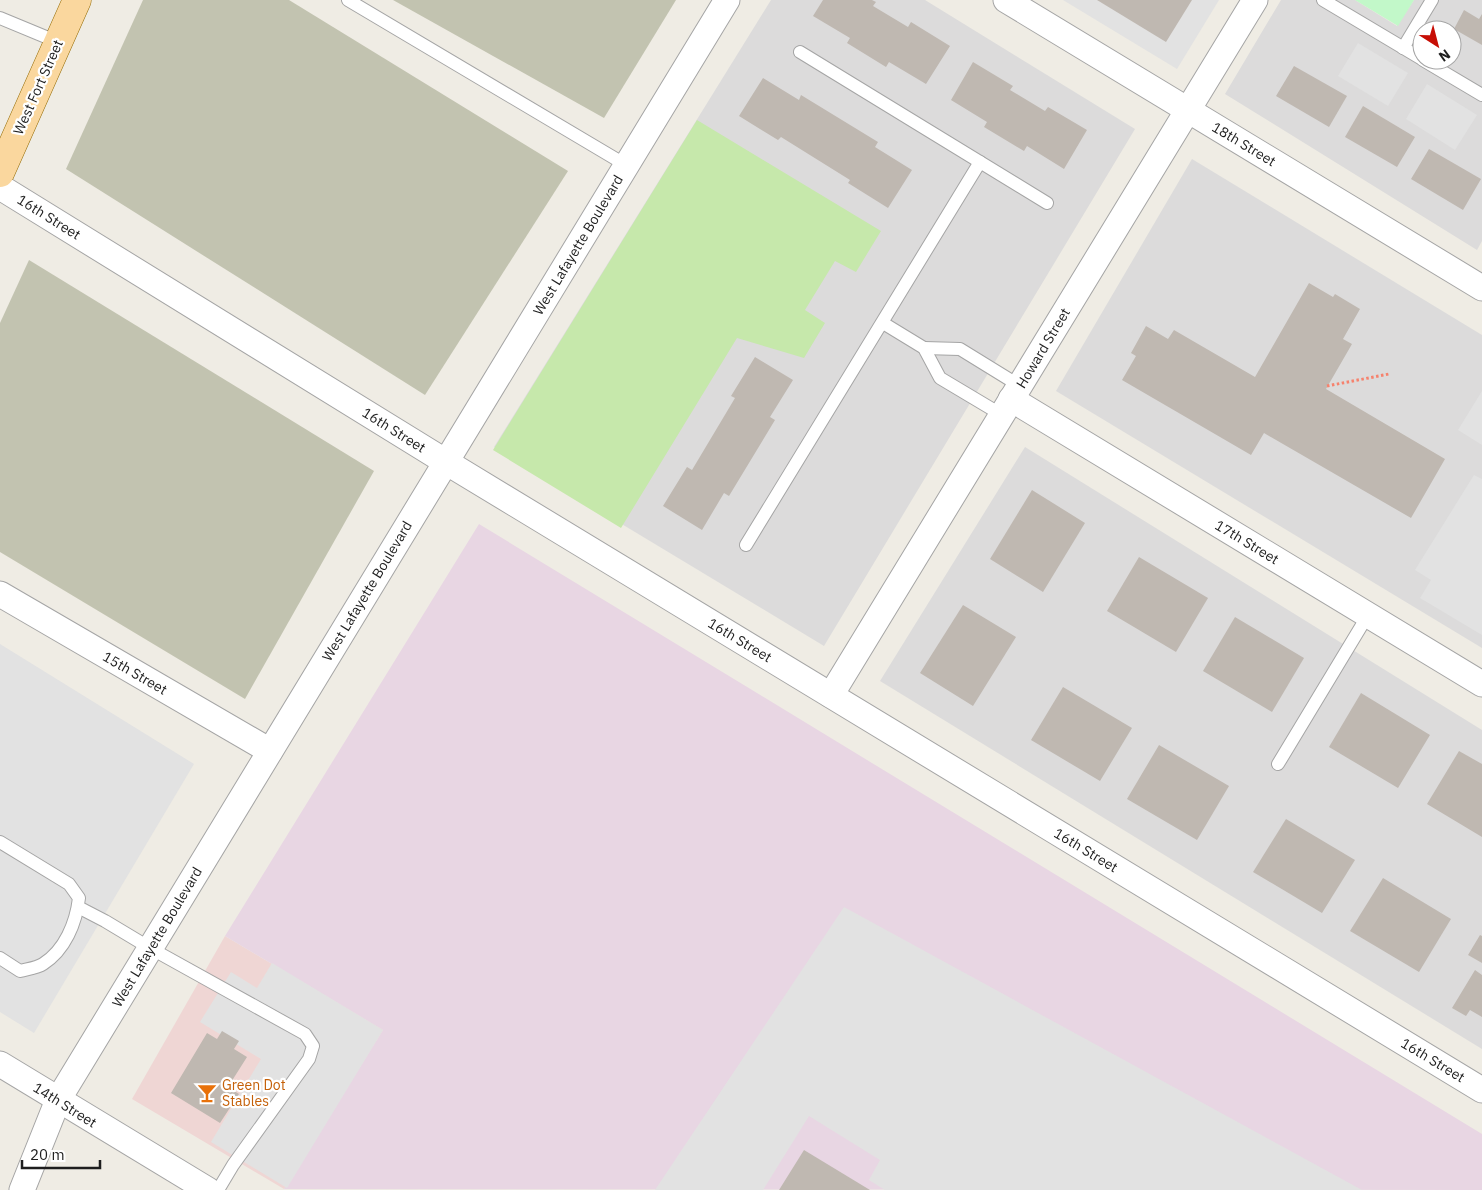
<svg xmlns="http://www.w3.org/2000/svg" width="1482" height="1190" viewBox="0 0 1482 1190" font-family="'IBM Plex Sans',sans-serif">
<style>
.residential{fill:#dcdbdb;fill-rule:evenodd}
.commercial{fill:#efd6d4}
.industrial{fill:#e8d6e3}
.construction{fill:#c2c3b0}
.grass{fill:#c6e8ab}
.park{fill:#c2f8c9}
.parking{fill:#e2e2e2}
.building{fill:#bfb8b1}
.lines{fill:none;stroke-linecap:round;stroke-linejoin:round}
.lane-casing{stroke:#a5a5a5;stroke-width:14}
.street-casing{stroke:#a5a5a5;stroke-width:27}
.primary-casing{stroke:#946b04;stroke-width:29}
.path{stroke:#f6826d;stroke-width:3;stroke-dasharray:2.5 2.5;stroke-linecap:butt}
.lane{stroke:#fff;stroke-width:12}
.street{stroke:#fff;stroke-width:25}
.primary{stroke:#fad79e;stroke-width:28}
.labels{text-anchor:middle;stroke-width:4.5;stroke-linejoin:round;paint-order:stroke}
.street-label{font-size:14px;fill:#1e1e1e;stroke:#fff}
.food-label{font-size:14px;fill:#c56008;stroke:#fff;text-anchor:start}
</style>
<rect width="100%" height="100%" fill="#efece4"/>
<g class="residential">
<polygon points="771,0 925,0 1135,129 824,646 494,447"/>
<path d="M1281,0h74l42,26 17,-26h68v241l-5,9 -252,-156zM1422,30h30v30h-30z"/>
<polygon points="1192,159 1482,335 1482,648 1056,391"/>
<polygon points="1025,447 1482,730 1482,1049 880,681"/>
</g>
<polygon class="commercial" points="225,936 383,1030 284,1189 132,1099"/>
<polygon class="industrial" points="479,524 1482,1134 1482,1190 284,1189 383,1030 225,936"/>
<g class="construction">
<polygon points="143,0 289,0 568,171 425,395 66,169"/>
<polygon points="393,0 676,0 604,118"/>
<polygon points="29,260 374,471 245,699 0,552 0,323"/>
</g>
<polygon class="grass" points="697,120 881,231 856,272 835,261 805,310 825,323 804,358 737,338 621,528 493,450"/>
<polygon class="park" points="1355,0 1414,0 1398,26"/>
<g class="parking">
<polygon points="1063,0 1219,0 1177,69"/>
<polygon points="1358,43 1408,73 1388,106 1338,76"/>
<polygon points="1427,84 1477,115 1455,150 1406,119"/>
<polygon points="1482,391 1482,445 1458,430"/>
<polygon points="1474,475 1482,479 1482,635 1420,598 1431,580 1415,570"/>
<polygon points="0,644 194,764 34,1033 0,1012"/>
<polygon points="844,907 1362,1190 885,1190 869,1180 880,1160 809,1116 763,1190 655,1190"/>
<polygon points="272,963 383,1030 287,1188 211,1142 261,1059 200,1022 231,972 257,988"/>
</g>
<g class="building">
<polygon points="823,0 872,0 876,2 873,6 908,27 911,22 950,46 926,84 889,62 886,67 847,43 850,38 813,16"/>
<polygon points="1097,0 1192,0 1166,42"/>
<polygon points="1464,10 1479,19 1482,14 1482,45 1454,29"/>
<polygon points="973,62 1013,86 1010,90 1045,111 1048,107 1087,130 1064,169 1027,146 1024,151 984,127 987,122 951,100"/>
<polygon points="1294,66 1347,96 1329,127 1276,96"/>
<polygon points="763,78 799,100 801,95 878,142 875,147 912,170 888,208 848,183 850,180 781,137 778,140 739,116"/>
<polygon points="1363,106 1415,137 1397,167 1345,137"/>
<polygon points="1429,149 1481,179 1463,210 1411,179"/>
<polygon points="1309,283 1333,297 1335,294 1360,309 1343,339 1352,344 1326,389 1445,459 1411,518 1264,433 1251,455 1122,380 1136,356 1131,353 1146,326 1168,339 1174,330 1255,377"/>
<polygon points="755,357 793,380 770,417 775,420 729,496 724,493 702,530 663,506 687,467 692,470 735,398 731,396"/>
<polygon points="1032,490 1085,523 1043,592 990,559"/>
<polygon points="1139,557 1208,598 1176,652 1107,611"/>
<polygon points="963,605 1016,637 973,706 920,673"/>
<polygon points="1235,617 1304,658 1272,712 1203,671"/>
<polygon points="1063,687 1132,728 1100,781 1031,740"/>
<polygon points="1361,693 1430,735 1398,788 1329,747"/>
<polygon points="1159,745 1229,786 1197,840 1127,799"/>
<polygon points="1459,751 1482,764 1482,837 1427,804"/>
<polygon points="1286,819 1355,860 1322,913 1253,872"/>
<polygon points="1383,878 1451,919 1419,972 1350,931"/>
<polygon points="1480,935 1482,936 1482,963 1468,955"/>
<polygon points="1475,970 1482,975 1482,1017 1470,1010 1466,1016 1452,1008"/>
<polygon points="222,1031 239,1041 234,1049 247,1057 228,1087 239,1094 220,1123 171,1093 207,1033 217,1039"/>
<polygon points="804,1150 870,1190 779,1190"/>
</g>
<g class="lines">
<defs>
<g id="lane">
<polyline points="348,0 626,165"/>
<polyline points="1323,0 1422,59"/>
<polyline points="0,18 58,42"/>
<polyline points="1403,48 1432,0"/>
<polyline points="800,52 1047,203"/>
<polyline points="1423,60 1482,95"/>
<polyline points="883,323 924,348 940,378 1002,415"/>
<polyline points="924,348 960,349 1020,386"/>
<polyline points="746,545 980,162"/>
<polyline points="1278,764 1368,615"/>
<path d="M0,842l69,42 10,14c-3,25 -14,52 -36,66 -6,4 -16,5 -23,7l-20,-13"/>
<polyline points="78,907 105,921 150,948 305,1034 313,1046 309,1059 233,1165 218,1190"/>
</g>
<g id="street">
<polyline points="1006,0 1482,288"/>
<polyline points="0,187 446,462 1482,1090"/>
<polyline points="1011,399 1482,684"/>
<polyline points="0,594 270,751"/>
<polyline points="831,695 1255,0"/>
<polyline points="0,1064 208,1190"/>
<polyline points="22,1190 58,1100 727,0"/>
</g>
<polyline id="primary" points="0,173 77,0"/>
</defs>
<use href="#lane" class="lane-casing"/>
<use href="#street" class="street-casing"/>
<use href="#primary" class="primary-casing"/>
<polyline class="path" points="1327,386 1389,374"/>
<use href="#lane" class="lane"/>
<use href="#street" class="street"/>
<use href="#primary" class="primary"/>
</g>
<defs>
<symbol id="bar-bare" viewBox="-9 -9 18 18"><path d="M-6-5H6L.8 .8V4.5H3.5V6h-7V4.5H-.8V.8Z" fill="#e8710a" stroke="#fff" stroke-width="2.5" paint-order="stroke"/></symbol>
</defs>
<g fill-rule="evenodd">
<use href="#bar-bare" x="193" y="1079" width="28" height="28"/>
</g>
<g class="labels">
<g class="street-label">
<text transform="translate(38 87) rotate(-66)" y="5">West Fort Street</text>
<text transform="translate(1244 144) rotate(31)" y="5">18th Street</text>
<text transform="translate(49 217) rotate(32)" y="5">16th Street</text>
<text transform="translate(578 245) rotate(-59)" y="5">West Lafayette Boulevard</text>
<text transform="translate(1043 348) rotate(-59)" y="5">Howard Street</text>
<text transform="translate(394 430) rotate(32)" y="5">16th Street</text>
<text transform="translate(1247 542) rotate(31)" y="5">17th Street</text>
<text transform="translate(367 591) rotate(-59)" y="5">West Lafayette Boulevard</text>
<text transform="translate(740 640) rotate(31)" y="5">16th Street</text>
<text transform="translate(135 673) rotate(30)" y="5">15th Street</text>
<text transform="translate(1086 850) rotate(31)" y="5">16th Street</text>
<text transform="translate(157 937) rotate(-59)" y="5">West Lafayette Boulevard</text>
<text transform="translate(1433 1060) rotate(31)" y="5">16th Street</text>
<text transform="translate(65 1105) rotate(32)" y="5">14th Street</text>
</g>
<g class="food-label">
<text x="222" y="1090">Green Dot<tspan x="222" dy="16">Stables</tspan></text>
</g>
</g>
<g transform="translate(1437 45) rotate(144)"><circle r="24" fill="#ffffff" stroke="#a5a5a5"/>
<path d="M0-4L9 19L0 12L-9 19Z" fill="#c70e05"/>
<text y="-8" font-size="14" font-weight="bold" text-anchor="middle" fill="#1e1e1e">N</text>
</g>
<path d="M22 1160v8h78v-8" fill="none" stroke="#1e1e1e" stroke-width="2.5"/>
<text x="30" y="1160" font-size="15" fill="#1e1e1e" stroke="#ffffff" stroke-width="4" paint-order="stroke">20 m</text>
</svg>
